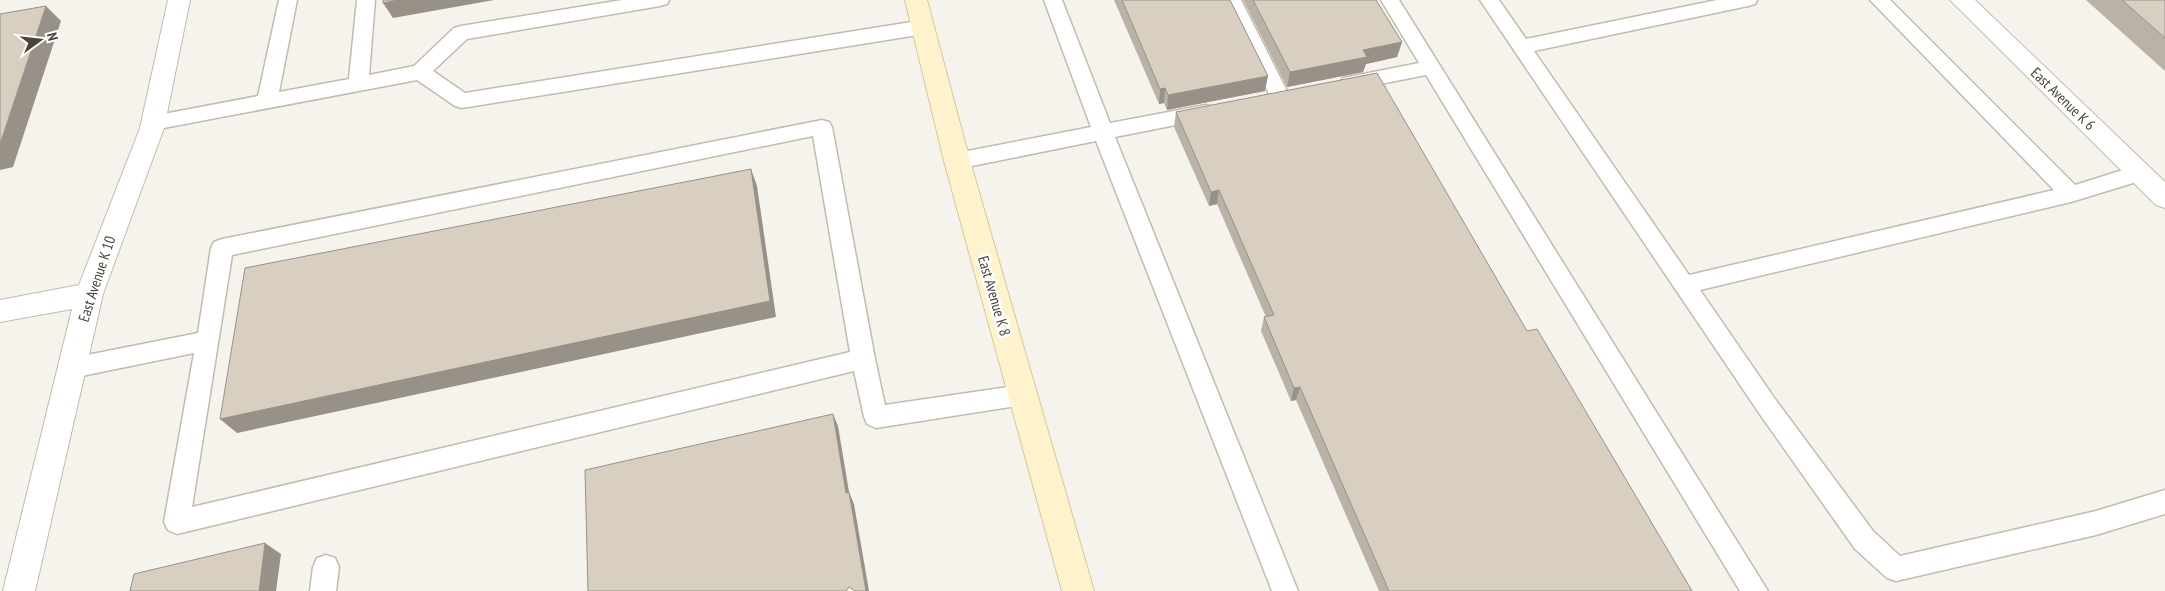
<svg xmlns="http://www.w3.org/2000/svg" width="2165" height="591" viewBox="0 0 2165 591" font-family="'PT Sans Narrow',sans-serif">
<style>
.lines{fill:none;stroke-linecap:round;stroke-linejoin:round}
.lane-casing{stroke:#c2bbae;stroke-width:3}
.street-casing{stroke:#c2bbae;stroke-width:2}
.secondary-casing{stroke:#d6c79b;stroke-width:2}
.lane{fill:#fff;fill-rule:evenodd}
.street{fill:#fff;fill-rule:evenodd}
.secondary{fill:#fff3cd;fill-rule:evenodd}
.wall{fill:#bab2a6}
.shaded-wall{fill:#979187}
.building{fill:#d8cfc1;stroke:#979187}
.labels{text-anchor:middle;stroke-width:5;stroke-linejoin:round;paint-order:stroke}
.street-label{font-size:15px;fill:#4b4439;stroke:#fff}
</style>
<rect width="100%" height="100%" fill="#f6f3ec"/>
<g class="lines">
<defs>
<g id="lane">
<polygon points="279,0 297,0 279,92 349,79 357,0 375,0 369,75 414,66 454,28 461,26 622,0 669,0 667,4 660,6 467,39 433,71 465,93 924,20 931,22 933,27 931,32 924,34 462,108 455,106 417,80 153,130 146,128 143,123 146,118 153,116 258,96"/>
<polygon points="1044,0 1062,0 1110,123 1206,105 1213,107 1216,112 1213,117 1206,119 1115,137 1298,591 1272,591 1096,141 957,169 950,167 947,161 950,155 957,153 1091,127"/>
<polygon points="1223,0 1241,0 1290,97 1287,102 1280,104 1273,102"/>
<polygon points="1381,0 1399,0 1768,591 1740,591 1426,75 1350,90 1343,88 1340,83 1343,78 1419,63"/>
<polygon points="1480,0 1499,0 1526,39 1717,0 1757,0 1755,4 1748,6 1534,51 1689,275 2054,190 1870,0 1890,0 2075,185 2139,165 2146,167 2149,173 2146,179 2071,202 1700,290 1775,399 1873,531 1900,556 2096,511 2165,490 2165,514 2096,535 1896,581 1887,578 1855,549 1759,413"/>
<path d="M822,120l7,2 3,5 43,232 10,46 137,-20 8,3 4,7 -4,7 -8,3 -146,23 -9,-4 -3,-7 -10,-46 -677,163 -9,-4 -4,-8 30,-169 -122,25 -8,-3 -4,-7 4,-7 8,-3 126,-25 13,-85 3,-6 8,-3zM813,136l37,216 -658,155 40,-252z"/>
<polygon points="326,555 335,558 339,567 336,591 310,591 313,567 317,558"/>
</g>
<g id="street">
<polygon points="168,0 190,0 164,128 103,294 35,591 3,591 72,309 0,322 0,300 79,285 140,128"/>
<polygon points="1950,0 1975,0 2165,182 2165,208 2156,205"/>
</g>
<polygon id="secondary" points="905,0 927,0 970,161 1094,591 1062,591 944,161"/>
</defs>
<use href="#lane" class="lane-casing"/>
<use href="#street" class="street-casing"/>
<use href="#secondary" class="secondary-casing"/>
<use href="#lane" class="lane"/>
<use href="#street" class="street"/>
<use href="#secondary" class="secondary"/>
</g>
<g class="wall">
<polygon points="1114,0 1230,0 1265,91 1167,110 1164,103 1159,104"/>
<polygon points="1243,0 1376,0 1402,42 1397,57 1366,64 1363,72 1287,87"/>
<polygon points="2086,0 2165,0 2165,71"/>
<polygon points="1176,112 1527,331 1692,591 1379,591 1296,400 1291,401 1261,331 1264,317 1266,317 1217,204 1209,206 1174,127"/>
</g>
<g class="shaded-wall">
<polygon points="398,0 494,0 393,18 383,3"/>
<polygon points="46,6 61,21 13,167 0,170 0,144"/>
<polygon points="1402,42 1397,57 1366,64 1363,72 1287,87 1290,72 1363,50"/>
<polygon points="1268,76 1265,91 1167,110 1168,95"/>
<polygon points="1165,88 1164,103 1159,104 1160,89"/>
<polygon points="751,169 757,186 776,317 237,433 220,419"/>
<polygon points="1219,190 1217,204 1209,206 1211,192"/>
<polygon points="1300,387 1296,400 1291,401 1294,388"/>
<polygon points="833,414 838,426 851,504 846,493"/>
<polygon points="849,492 854,504 869,591 866,591"/>
<polygon points="265,543 281,554 276,591 259,591"/>
</g>
<g class="building">
<polygon points="383,0 398,0 383,3"/>
<polygon points="1122,0 1230,0 1268,76 1168,95 1165,88 1160,89"/>
<polygon points="1253,0 1376,0 1402,42 1363,50 1367,57 1290,72"/>
<polygon points="2122,0 2165,0 2165,38"/>
<polygon points="46,6 0,144 0,14"/>
<polygon points="1377,73 1527,331 1537,329 1692,591 1389,591 1300,387 1294,388 1264,317 1274,315 1219,190 1211,192 1176,112"/>
<polygon points="751,169 770,301 220,419 245,268"/>
<polygon points="833,414 846,493 849,492 866,591 855,591 849,587 846,591 588,591 585,470"/>
<polygon points="265,543 259,591 130,591 134,574"/>
</g>
<g class="labels">
<g class="street-label">
<text transform="translate(2063 99) rotate(44)" y="5">East Avenue K 6</text>
<text transform="translate(97 279) rotate(-72)" y="5">East Avenue K 10</text>
<text transform="translate(994 296) rotate(74)" y="5">East Avenue K 8</text>
</g>
</g>
<g transform="translate(40 40) rotate(75)" stroke="#ffffff" stroke-width="4" paint-order="stroke">
<path d="M0-4L9 19L0 12L-9 19Z" fill="#4b4439"/>
<text y="-8" font-size="14" font-weight="bold" text-anchor="middle" fill="#4b4439">N</text>
</g>
</svg>
